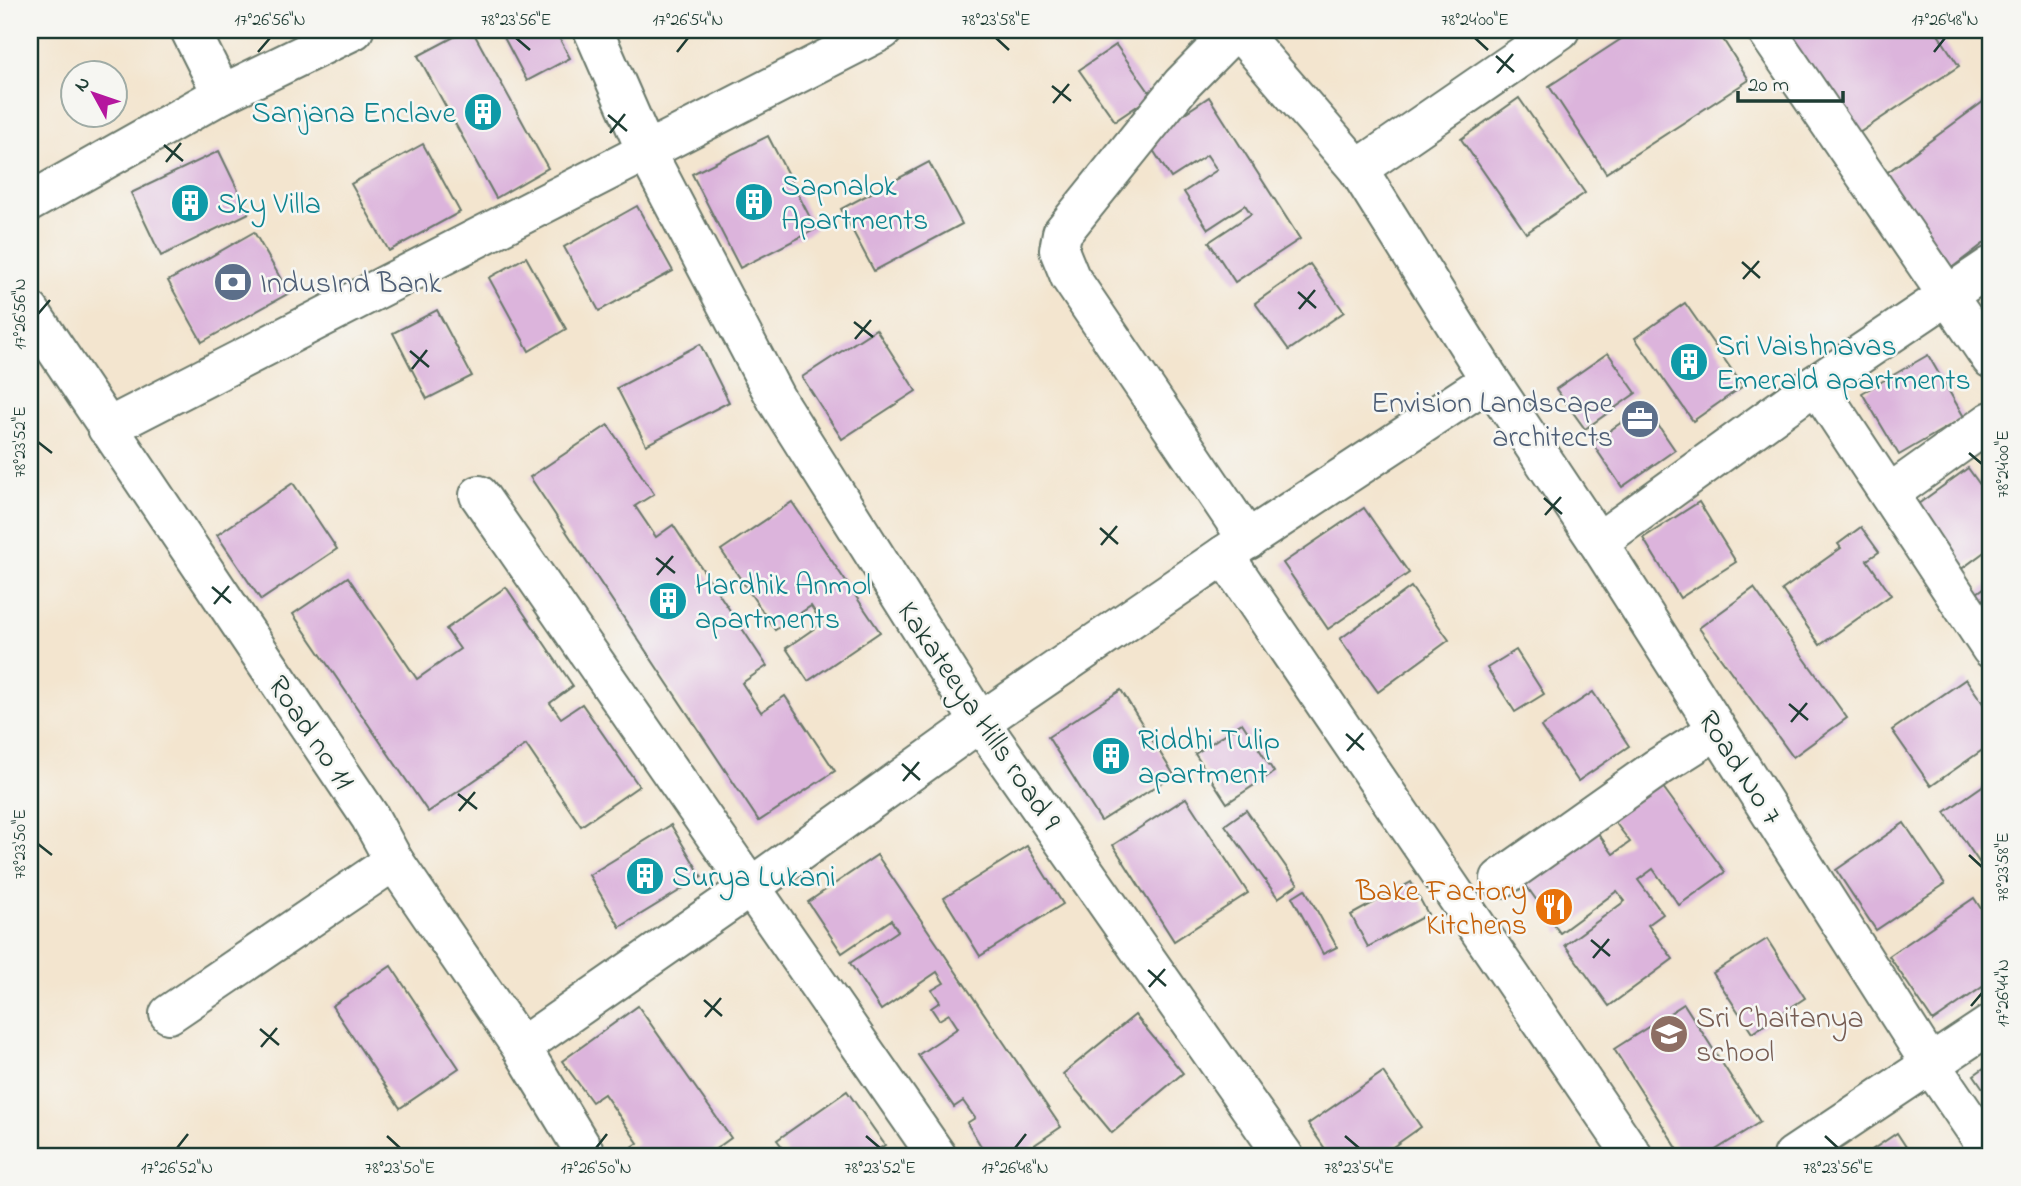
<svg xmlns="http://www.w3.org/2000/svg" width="2021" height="1186" viewBox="0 0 2021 1186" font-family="'Indie Flower',sans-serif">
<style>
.building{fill:#dcb4dc}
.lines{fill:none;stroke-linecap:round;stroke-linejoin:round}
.street-casing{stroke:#69786a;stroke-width:42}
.street{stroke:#fff;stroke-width:38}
.ticks{fill:none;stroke:#1f3d34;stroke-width:2.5}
.labels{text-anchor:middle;stroke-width:5;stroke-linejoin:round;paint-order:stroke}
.culture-label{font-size:30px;fill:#0d838f;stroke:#f6f6f2;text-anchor:start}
.service-label{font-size:30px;fill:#4e5e75;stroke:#f6f6f2;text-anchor:start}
.street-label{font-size:30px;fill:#1f3d34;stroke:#f6f6f2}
.food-label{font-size:30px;fill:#c56008;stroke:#f6f6f2;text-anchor:end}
.education-label{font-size:30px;fill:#785e54;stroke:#f6f6f2;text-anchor:start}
.neatline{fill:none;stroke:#1f3d34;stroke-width:2.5}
.ticks-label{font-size:18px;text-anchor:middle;fill:#1f3d34}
</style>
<rect width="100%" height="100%" fill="#f6f6f2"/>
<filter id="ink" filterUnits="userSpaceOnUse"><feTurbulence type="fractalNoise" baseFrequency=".0143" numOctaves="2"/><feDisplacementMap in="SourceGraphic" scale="14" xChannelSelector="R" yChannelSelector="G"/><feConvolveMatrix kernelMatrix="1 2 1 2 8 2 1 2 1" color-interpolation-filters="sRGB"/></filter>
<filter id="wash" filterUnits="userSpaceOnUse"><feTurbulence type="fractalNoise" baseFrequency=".00686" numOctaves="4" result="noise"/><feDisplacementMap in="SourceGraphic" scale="28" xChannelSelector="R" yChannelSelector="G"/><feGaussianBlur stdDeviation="1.57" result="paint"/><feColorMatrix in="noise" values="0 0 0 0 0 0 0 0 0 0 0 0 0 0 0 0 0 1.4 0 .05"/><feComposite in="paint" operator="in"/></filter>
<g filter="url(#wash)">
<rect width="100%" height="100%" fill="#f3e5cf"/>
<g id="blocks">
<g class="building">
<polygon points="467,30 472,30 548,168 496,198 418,56"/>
<polygon points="500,30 555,30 570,58 527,81"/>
<polygon points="1635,30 1717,30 1749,80 1606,173 1549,86"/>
<polygon points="1777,30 1935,30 1959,66 1850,139"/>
<polygon points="1116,45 1152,96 1115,121 1079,70"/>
<polygon points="1991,96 1991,238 1945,273 1877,180"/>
<polygon points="1209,97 1300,239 1235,282 1209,242 1251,214 1245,205 1208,229 1184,192 1217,170 1207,155 1171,178 1146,139"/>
<polygon points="1519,98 1585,193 1526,233 1461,139"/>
<polygon points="768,136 816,229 740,268 692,174"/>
<polygon points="423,144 460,212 389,251 351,184"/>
<polygon points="219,151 249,213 161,256 131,193"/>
<polygon points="929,162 962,224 874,271 841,209"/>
<polygon points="637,206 673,271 599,311 564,247"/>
<polygon points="254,232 289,293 202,342 168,281"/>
<polygon points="526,257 566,329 529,351 489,278"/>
<polygon points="1310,264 1344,312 1289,350 1255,303"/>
<polygon points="1685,303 1743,386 1693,421 1635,338"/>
<polygon points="437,310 472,376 427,399 393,333"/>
<polygon points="876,329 916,391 842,439 802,377"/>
<polygon points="700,344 729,402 646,445 617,388"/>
<polygon points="1608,353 1636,393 1585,429 1556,389"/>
<polygon points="1928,355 1964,417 1899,455 1862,393"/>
<polygon points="1645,406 1675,450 1622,487 1592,443"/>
<polygon points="608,425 654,494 635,506 656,537 673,525 767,666 742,683 761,712 785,696 835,771 759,821 530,477"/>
<polygon points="1968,468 1991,500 1991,547 1960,570 1914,507"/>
<polygon points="293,483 337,549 261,600 217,535"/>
<polygon points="792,502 880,632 808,681 786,648 822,623 811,606 775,630 721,550"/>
<polygon points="1699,502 1736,562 1680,598 1643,538"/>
<polygon points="1364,508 1409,573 1328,629 1283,563"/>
<polygon points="1861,527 1879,552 1867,560 1891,595 1820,645 1782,590 1841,548 1838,544"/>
<polygon points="348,577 417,679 460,649 446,629 506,587 573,686 550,703 561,718 582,704 639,786 581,826 526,745 428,812 293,614"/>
<polygon points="1991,583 1991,613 1977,593"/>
<polygon points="1411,587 1449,640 1378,692 1340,639"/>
<polygon points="1754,588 1847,718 1793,757 1699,628"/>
<polygon points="1516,650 1544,694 1515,712 1487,668"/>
<polygon points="1966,679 1991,715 1991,744 1931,786 1892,730"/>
<polygon points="1121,690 1174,775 1101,821 1048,737"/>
<polygon points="1593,692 1629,746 1578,781 1541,727"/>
<polygon points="1242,723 1274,772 1227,803 1195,754"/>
<polygon points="1991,780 1991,853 1979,862 1945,812"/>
<polygon points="1660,783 1725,872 1679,905 1653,869 1638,880 1663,914 1648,925 1673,959 1609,1006 1565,945 1625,901 1617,891 1560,933 1520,877 1592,825 1613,854 1630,842 1612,818"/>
<polygon points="1186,798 1248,893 1174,941 1113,845"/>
<polygon points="1246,810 1298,884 1278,898 1225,825"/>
<polygon points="1904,823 1945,884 1876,930 1836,870"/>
<polygon points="671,825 702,877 620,927 589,875"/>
<polygon points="1027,846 1063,904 980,956 944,898"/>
<polygon points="877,855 1061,1127 1018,1156 987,1156 967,1123 975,1118 963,1101 954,1107 918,1055 958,1028 949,1014 939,1020 931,1008 940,1002 932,990 944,983 937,972 881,1010 850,963 898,931 891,920 842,953 808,902"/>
<polygon points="1411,882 1428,914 1368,947 1351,915"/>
<polygon points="1305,889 1337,947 1323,954 1292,897"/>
<polygon points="1974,898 1991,924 1991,981 1933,1021 1889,956"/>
<polygon points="1767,939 1805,998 1752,1033 1713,973"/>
<polygon points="391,966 459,1068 400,1108 332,1006"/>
<polygon points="1684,1004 1760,1122 1706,1156 1682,1156 1614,1049"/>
<polygon points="638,1006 731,1138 706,1156 619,1156 638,1143 604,1094 592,1102 562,1061"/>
<polygon points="1135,1015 1183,1073 1112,1133 1063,1074"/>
<polygon points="1991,1063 1991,1100 1974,1075"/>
<polygon points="1383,1072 1421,1127 1380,1156 1330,1156 1308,1124"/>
<polygon points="847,1091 885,1145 868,1156 789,1156 777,1140"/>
<polygon points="1897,1133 1912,1156 1863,1156"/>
</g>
</g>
</g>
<g filter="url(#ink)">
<use href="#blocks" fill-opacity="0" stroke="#69786a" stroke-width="2"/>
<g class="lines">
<defs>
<g id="street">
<polyline points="190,30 222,94"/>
<polyline points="593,30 646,151 776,399 980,722 1284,1156"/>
<polyline points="1235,30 1182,84 1062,233 1059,250 1070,277 1248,540"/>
<polyline points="1238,30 1358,169"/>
<polyline points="1560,30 1358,169 1490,380 1598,542 1931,1065 1991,1153"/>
<polyline points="1766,30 1991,359"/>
<polyline points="30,202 222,94 354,30"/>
<polyline points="30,311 370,817 394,861 521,1047 587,1156"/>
<polyline points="1816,384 1991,649"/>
<polyline points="107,428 883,30"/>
<polyline points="1889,494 1991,421"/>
<polyline points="479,495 937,1156"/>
<polyline points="1598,542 1816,384 1991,266"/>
<polyline points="1224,555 1633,1156"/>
<polyline points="1500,879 1657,768 1717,730"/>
<polyline points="169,1014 394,861"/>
<polyline points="521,1047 752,886 980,722 1224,555 1490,380"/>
<polyline points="1793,1156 1991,1024"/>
</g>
</defs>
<use href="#street" class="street-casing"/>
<use href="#street" class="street"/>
</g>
</g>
<path class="ticks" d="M516,38l14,12M996,38l13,12M1475,38l13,12M258,52l12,-14M677,52l11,-14M1934,52l11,-14M1496,56l18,16M1497,73l16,-19M1052,86l19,15M1053,103l16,-19M608,115l19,16M610,133l15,-19M164,145l19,16M166,162l15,-19M1742,262l18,16M1743,279l16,-18M1298,292l18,16M1299,309l16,-19M38,314l12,-14M854,322l19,15M855,339l16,-19M410,351l19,16M412,369l15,-19M38,442l14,11M1969,453l13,11M1544,498l18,16M1545,515l16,-18M1100,528l18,16M1101,545l16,-19M656,558l19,15M657,575l16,-19M212,587l19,16M214,604l15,-18M1789,704l19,16M1791,722l16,-19M1346,734l18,16M1347,751l16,-18M902,764l18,16M903,781l16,-19M458,794l19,15M459,811l16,-19M38,844l14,11M1969,855l13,12M1591,940l19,16M1593,958l16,-19M1148,970l18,16M1149,987l16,-18M704,1000l18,16M1971,1006l11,-13M705,1017l16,-19M260,1029l19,16M261,1047l16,-19M387,1136l13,12M866,1136l14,12M1345,1136l14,12M1825,1136l13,12M177,1148l11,-14M596,1148l11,-14M1015,1148l11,-14"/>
<defs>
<symbol id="building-disc" viewBox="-11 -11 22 22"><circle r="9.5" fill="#0f9aa8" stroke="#f6f6f2"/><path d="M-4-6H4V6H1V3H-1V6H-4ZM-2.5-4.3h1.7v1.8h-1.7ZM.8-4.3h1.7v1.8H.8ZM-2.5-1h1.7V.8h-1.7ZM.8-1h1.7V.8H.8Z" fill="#fff"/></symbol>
<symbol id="bank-disc" viewBox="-11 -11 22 22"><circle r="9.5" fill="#5c6f8a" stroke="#f6f6f2"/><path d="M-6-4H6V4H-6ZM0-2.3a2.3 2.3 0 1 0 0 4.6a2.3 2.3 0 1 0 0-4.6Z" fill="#fff"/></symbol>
<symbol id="office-disc" viewBox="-11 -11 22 22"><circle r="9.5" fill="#5c6f8a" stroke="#f6f6f2"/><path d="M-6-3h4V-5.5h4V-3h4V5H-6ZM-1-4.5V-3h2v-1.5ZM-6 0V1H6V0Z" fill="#fff"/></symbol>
<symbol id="restaurant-disc" viewBox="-11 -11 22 22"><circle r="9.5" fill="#e8710a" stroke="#f6f6f2"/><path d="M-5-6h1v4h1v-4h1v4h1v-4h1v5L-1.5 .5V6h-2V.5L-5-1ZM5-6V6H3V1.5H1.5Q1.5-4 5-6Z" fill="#fff"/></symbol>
<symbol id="school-disc" viewBox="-11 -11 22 22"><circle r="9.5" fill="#8d6e63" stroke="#f6f6f2"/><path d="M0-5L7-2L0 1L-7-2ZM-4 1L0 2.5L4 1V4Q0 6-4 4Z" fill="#fff"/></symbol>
</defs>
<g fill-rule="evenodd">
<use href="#building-disc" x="461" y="90" width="44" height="44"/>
<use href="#building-disc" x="732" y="180" width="44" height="44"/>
<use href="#building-disc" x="168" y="181" width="44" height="44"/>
<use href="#bank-disc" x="211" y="260" width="44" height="44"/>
<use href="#building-disc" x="1667" y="340" width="44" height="44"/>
<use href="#office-disc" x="1618" y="397" width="44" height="44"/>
<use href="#building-disc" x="646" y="579" width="44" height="44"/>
<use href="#building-disc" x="1089" y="734" width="44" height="44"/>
<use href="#building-disc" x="623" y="854" width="44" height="44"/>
<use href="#restaurant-disc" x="1532" y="885" width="44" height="44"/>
<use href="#school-disc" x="1647" y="1012" width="44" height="44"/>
</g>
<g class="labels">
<g class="culture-label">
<text x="456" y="122" text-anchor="end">Sanjana Enclave</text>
<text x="781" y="195">Sapnalok<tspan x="781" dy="34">Apartments</tspan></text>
<text x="217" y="213">Sky Villa</text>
<text x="1716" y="355">Sri Vaishnavas<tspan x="1716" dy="34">Emerald apartments</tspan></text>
<text x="695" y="594">Hardhik Anmol<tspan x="695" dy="34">apartments</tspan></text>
<text x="1138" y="749">Riddhi Tulip<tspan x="1138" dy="34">apartment</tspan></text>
<text x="672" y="886">Surya Lukani</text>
</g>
<g class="service-label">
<text x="260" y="292">IndusInd Bank</text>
<text x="1613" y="412" text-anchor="end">Envision Landscape<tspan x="1613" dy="34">architects</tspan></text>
</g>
<g class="street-label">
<text transform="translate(980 715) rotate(56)" y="10">Kakateeya Hills road 9</text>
<text transform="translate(312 732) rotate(56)" y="10">Road no 11</text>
<text transform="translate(1741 767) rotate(57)" y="10">Road No 7</text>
</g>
<g class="food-label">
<text x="1527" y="900">Bake Factory<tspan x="1527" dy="34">Kitchens</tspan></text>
</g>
<g class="education-label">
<text x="1696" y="1027">Sri Chaitanya<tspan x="1696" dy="34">school</tspan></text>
</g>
</g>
<rect width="2021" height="1186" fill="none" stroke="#f6f6f2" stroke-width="77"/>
<g transform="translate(94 94) rotate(310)"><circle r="33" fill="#f6f6f2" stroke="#a0aca6" stroke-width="2"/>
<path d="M0-5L12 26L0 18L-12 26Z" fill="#b5179e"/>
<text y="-10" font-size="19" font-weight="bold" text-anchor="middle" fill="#1f3d34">N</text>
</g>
<path d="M1738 91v10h105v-10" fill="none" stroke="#1f3d34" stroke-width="3.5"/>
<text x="1748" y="91" font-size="21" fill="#1f3d34" stroke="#f6f6f2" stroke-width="5" paint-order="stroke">20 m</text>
<rect x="38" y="38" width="1944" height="1110" class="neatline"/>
<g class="ticks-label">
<text x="270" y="25">17°26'56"N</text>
<text x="516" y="25">78°23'56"E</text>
<text x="688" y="25">17°26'54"N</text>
<text x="996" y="25">78°23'58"E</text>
<text x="1475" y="25">78°24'00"E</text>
<text x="1945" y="25">17°26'48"N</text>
<text transform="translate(19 314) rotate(-90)" y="6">17°26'56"N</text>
<text transform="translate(19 442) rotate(-90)" y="6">78°23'52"E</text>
<text transform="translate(2002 464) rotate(-90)" y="6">78°24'00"E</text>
<text transform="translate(19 844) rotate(-90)" y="6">78°23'50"E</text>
<text transform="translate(2002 867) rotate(-90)" y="6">78°23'58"E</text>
<text transform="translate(2002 993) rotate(-90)" y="6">17°26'44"N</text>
<text x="177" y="1173">17°26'52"N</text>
<text x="400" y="1173">78°23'50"E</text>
<text x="596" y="1173">17°26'50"N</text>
<text x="880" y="1173">78°23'52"E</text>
<text x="1015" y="1173">17°26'48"N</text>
<text x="1359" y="1173">78°23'54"E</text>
<text x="1838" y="1173">78°23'56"E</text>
</g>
</svg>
